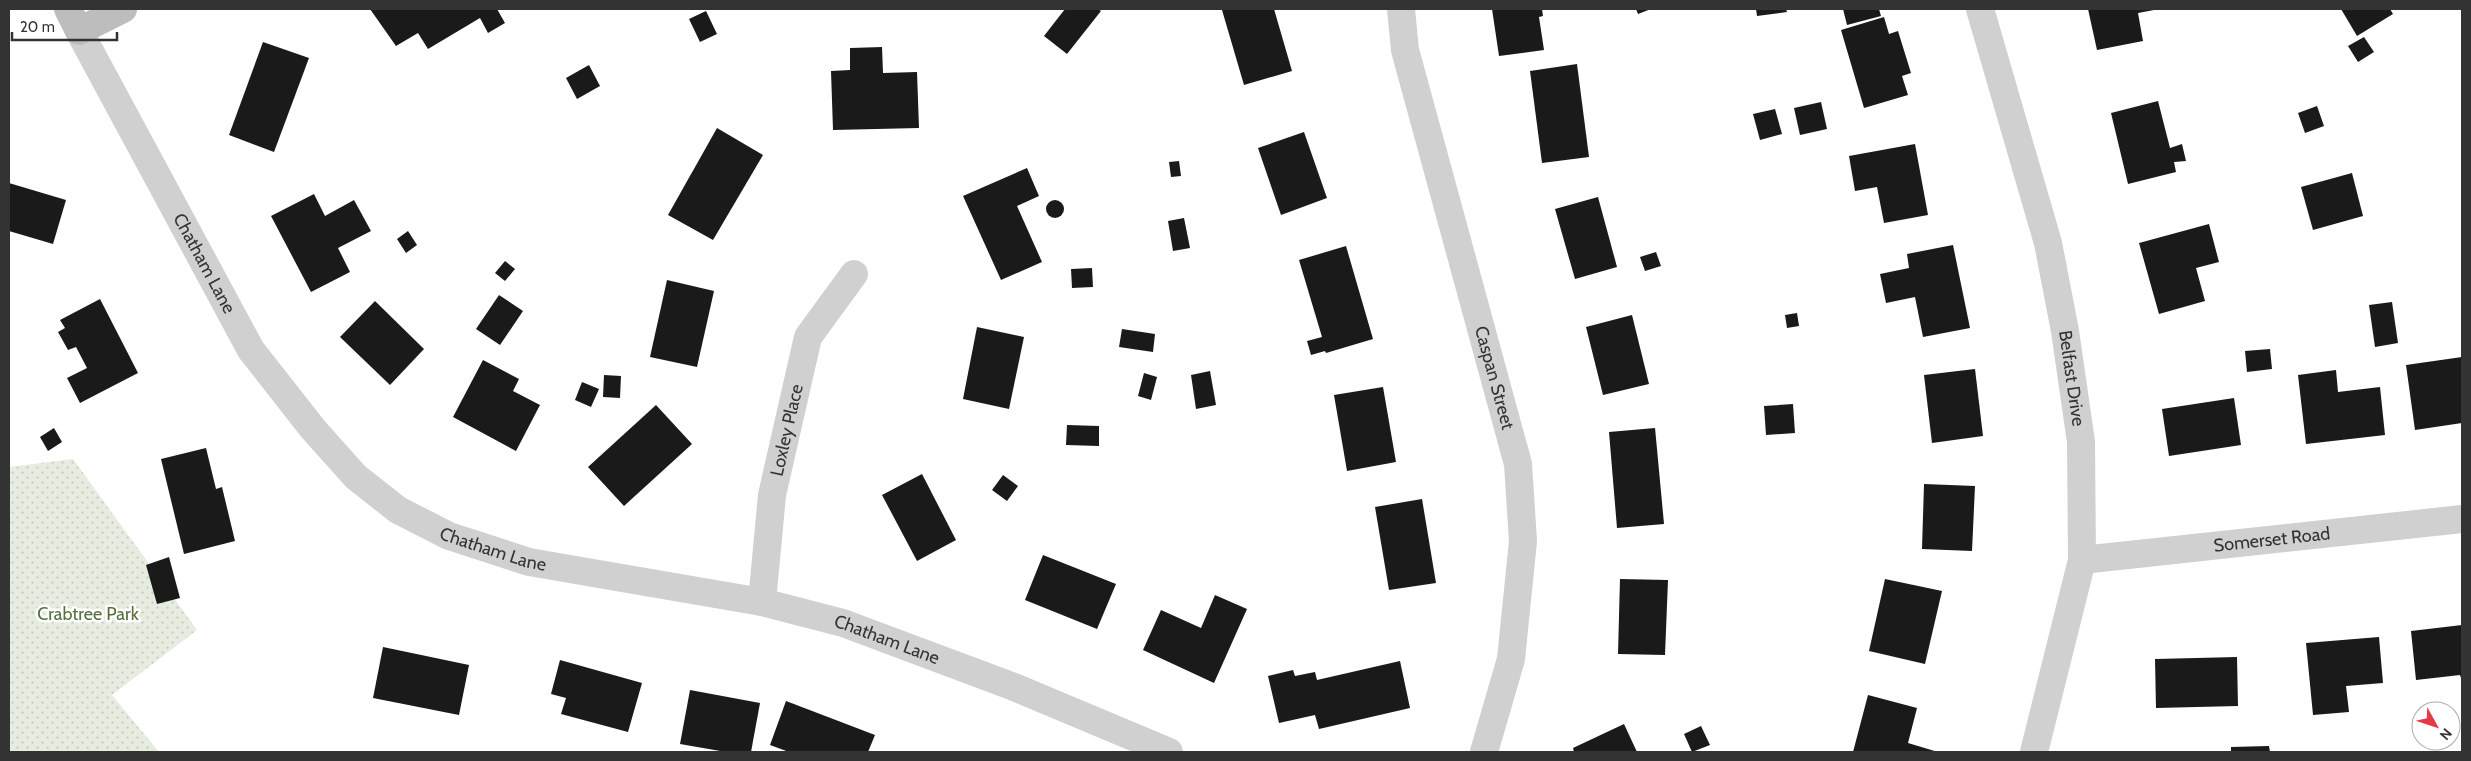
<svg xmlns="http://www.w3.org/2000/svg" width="2471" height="761" viewBox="0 0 2471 761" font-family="Cabin,sans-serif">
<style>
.park{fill:url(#park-dots)}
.building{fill:#1a1a1a}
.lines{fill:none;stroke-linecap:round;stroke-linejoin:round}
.street{stroke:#d0d0d0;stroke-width:28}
.secondary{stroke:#bdbdbd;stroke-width:28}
.labels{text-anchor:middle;stroke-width:5;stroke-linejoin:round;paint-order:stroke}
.street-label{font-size:18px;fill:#333;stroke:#fff}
.park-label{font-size:18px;fill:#56703f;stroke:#fff}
</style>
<defs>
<pattern id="park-dots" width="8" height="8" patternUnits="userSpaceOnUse" patternTransform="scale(1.25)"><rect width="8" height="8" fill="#e6ecdf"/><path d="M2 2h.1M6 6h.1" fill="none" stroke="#c6cbc0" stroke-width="1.8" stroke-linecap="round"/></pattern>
</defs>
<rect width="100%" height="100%" fill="#fff"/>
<polygon class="park" points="73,459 197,630 112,695 159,752 9,752 9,467"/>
<g class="building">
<polygon points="370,9 497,9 505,23 488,33 480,18 428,49 418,33 396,46"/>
<polygon points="1065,9 1098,9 1101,11 1067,54 1044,36"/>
<polygon points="1226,9 1274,9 1292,71 1244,85 1222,10"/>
<polygon points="1492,9 1542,9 1543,16 1539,17 1544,50 1499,56"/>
<polygon points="1636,9 1651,9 1638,14"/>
<polygon points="1756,9 1786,9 1787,12 1757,16"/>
<polygon points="1843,9 1879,9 1881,16 1847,25"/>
<polygon points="2088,9 2154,9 2154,10 2138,13 2143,41 2097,50"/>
<polygon points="2341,9 2390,9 2393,14 2357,36"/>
<polygon points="706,11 717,34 700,42 689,19"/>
<polygon points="1884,17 1889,34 1898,31 1911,73 1902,76 1908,95 1864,108 1841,30"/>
<polygon points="2364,37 2374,52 2358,62 2348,46"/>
<polygon points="263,42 309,58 274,152 229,135"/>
<polygon points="882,47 883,73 917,72 919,128 833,130 831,71 850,70 850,48"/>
<polygon points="1577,64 1589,157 1542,163 1530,71"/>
<polygon points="589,65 600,86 577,99 566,78"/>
<polygon points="2158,101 2170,148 2182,144 2186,161 2174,162 2176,172 2128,184 2111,113"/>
<polygon points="1821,102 1827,129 1800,135 1794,108"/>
<polygon points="2317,106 2324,126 2305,133 2298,113"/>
<polygon points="1775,109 1782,134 1760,140 1753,114"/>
<polygon points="717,128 763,155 713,240 668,215"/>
<polygon points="1304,132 1327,198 1281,215 1258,148"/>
<polygon points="1915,144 1928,215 1884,223 1877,187 1855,191 1849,156"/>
<polygon points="1179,161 1181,176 1171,177 1169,162"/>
<polygon points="1027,168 1039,196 1017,206 1042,262 1001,280 963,196"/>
<polygon points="2352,173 2363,216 2313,230 2301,187"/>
<polygon points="9,183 66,200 53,244 9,231"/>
<polygon points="314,194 325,216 354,200 371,231 338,248 350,272 311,292 271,216"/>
<polygon points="1598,197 1617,267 1575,279 1555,209"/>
<circle cx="1055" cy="209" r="9"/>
<polygon points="1184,218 1190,248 1173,251 1168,221"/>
<polygon points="2209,224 2219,262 2196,268 2205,301 2159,314 2139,243"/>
<polygon points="408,231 417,245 406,253 397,239"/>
<polygon points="1953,245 1970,328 1923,337 1915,297 1886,303 1880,274 1909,268 1907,254"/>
<polygon points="1346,246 1373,339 1326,353 1325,351 1311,355 1307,341 1322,337 1299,260"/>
<polygon points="1656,252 1661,266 1645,271 1640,257"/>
<polygon points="505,261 515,269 505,281 495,273"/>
<polygon points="1092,268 1093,287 1072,288 1071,269"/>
<polygon points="667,280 714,291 697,367 650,357"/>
<polygon points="499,295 523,311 500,345 476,329"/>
<polygon points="100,299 138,373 80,403 67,378 87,368 76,347 68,350 58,332 65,328 60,320"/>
<polygon points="375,301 424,349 390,385 340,337"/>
<polygon points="2392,302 2398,343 2375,347 2369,305"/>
<polygon points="1797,313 1799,326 1787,328 1785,315"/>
<polygon points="1632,315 1649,384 1603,395 1586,327"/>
<polygon points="977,327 1024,337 1009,409 963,399"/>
<polygon points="1122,329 1155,334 1153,352 1119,347"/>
<polygon points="2270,349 2272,369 2247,372 2245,351"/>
<polygon points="2462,357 2462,423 2415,430 2406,365"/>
<polygon points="483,360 519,379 513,391 540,405 516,451 453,417"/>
<polygon points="1975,369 1983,436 1932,443 1924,375"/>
<polygon points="2336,370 2338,392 2380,387 2385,435 2306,444 2298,375"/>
<polygon points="1210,371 1216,405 1196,409 1191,375"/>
<polygon points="1144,373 1157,377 1151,400 1138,396"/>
<polygon points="604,375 621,376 620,398 603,397"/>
<polygon points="582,382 599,389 591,407 575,400"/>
<polygon points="1383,387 1396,462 1347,471 1334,395"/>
<polygon points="2234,398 2241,445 2169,456 2162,409"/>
<polygon points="1793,404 1795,433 1766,435 1764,406"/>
<polygon points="656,405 692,444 624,506 588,467"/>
<polygon points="1067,425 1099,426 1099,446 1066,445"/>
<polygon points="54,428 62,442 48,451 40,437"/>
<polygon points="1655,428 1664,524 1617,528 1609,432"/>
<polygon points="206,448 216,489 222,487 235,541 184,554 161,459"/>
<polygon points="922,474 956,540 917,561 882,495"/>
<polygon points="1003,475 1018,486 1007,501 992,490"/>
<polygon points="1924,484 1975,486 1972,551 1922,549"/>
<polygon points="1422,499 1436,583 1389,590 1375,507"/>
<polygon points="1043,555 1116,584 1097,629 1025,600"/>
<polygon points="169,557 180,598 157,604 146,565"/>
<polygon points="1620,579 1668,580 1665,655 1618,654"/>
<polygon points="1885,579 1942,591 1925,664 1869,651"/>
<polygon points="1215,595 1247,609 1214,683 1143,650 1161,610 1201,628"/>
<polygon points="2462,625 2462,681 2460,675 2416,680 2411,631"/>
<polygon points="2379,637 2383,683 2346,686 2349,712 2313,715 2306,643"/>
<polygon points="383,647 469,665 459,715 373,698"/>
<polygon points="2237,657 2238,706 2156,708 2155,659"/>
<polygon points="560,660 642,683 628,732 561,714 566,698 551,694"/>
<polygon points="1400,661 1410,708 1319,729 1315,715 1279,723 1268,676 1293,670 1295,676 1315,672 1317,680"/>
<polygon points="690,690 760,703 751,752 726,752 680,744"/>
<polygon points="1868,695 1917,708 1908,743 1938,752 1853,752"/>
<polygon points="786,701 875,735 868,752 789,752 770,745"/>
<polygon points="1624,724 1637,752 1574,752 1573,748"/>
<polygon points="1701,726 1710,745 1692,752 1684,734"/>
<polygon points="2269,746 2270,752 2231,752 2231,747"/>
</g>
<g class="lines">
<g class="street">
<path id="s1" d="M1401,9l4,41 113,414 5,77 -12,118 -27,93"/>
<path id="s2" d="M1980,9l68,234 17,88 16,111 1,118 -48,192"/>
<path id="s3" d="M79,31l172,319 62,79 43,48 42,33 51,26 80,26 233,40 81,21 171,64 155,65"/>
<path id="s4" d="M2082,560l380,-41"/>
<path id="s5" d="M762,602l10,-107 36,-158 46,-63"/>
</g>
<polyline class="secondary" points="68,9 79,31 123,9"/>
</g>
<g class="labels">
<g class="street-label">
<text dy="6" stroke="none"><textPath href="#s3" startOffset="264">Chatham Lane</textPath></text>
<text dy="6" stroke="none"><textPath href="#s1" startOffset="381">Caspan Street</textPath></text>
<text dy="6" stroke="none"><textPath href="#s2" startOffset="381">Belfast Drive</textPath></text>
<text dy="6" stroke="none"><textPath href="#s5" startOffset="174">Loxley Place</textPath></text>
<text dy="6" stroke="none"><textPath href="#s4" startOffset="191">Somerset Road</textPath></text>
<text dy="6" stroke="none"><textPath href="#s3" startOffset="684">Chatham Lane</textPath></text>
<text dy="6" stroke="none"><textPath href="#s3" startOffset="1089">Chatham Lane</textPath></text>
</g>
<g class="park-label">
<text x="88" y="620">Crabtree Park</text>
</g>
</g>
<rect width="2471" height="761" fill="none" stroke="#333333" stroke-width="20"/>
<g transform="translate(2436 726) rotate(130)"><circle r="24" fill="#ffffff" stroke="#adadad"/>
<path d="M0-4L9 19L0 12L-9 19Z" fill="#e63946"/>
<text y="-8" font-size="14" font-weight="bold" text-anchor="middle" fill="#333333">N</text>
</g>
<path d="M12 32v8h105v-8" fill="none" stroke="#333333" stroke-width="2.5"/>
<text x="20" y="32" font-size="15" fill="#333333" stroke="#ffffff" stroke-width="4" paint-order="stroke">20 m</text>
</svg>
